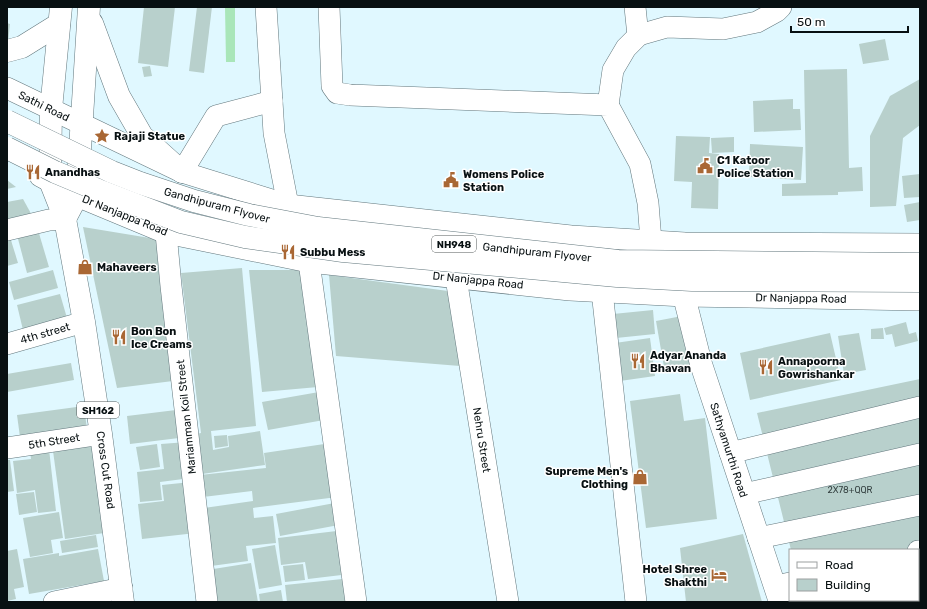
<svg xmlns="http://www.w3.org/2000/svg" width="927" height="609" viewBox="0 0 927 609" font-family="Rubik,sans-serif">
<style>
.green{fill:#a9e6b9}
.building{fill:#b8d0cc}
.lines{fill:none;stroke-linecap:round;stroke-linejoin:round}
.minor-casing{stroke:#62777d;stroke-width:22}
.major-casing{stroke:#62777d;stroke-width:23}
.minor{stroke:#fff;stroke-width:21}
.major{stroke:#fff;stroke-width:22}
.highway-bridge-casing{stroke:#62777d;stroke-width:23;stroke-linecap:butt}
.highway-bridge{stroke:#fff;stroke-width:22}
.labels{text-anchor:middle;stroke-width:3;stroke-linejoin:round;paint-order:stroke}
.number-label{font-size:9px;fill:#344040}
.shield{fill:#fff;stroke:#525859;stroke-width:1}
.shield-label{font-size:10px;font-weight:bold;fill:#081012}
.street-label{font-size:11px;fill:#081012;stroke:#fff}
.poi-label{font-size:11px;font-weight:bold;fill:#081012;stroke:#fff;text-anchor:start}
</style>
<rect width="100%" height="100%" fill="#e0f8ff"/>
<polygon class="green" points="225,7 235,7 235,62 226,62"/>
<g class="building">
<polygon points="144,7 175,7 168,67 138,63"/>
<polygon points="197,7 212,7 204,73 189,71"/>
<polygon points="7,23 10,24 8,42 7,42"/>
<polygon points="885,39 889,60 863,64 859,44"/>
<polygon points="150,66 152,76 144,77 142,67"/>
<polygon points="847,69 849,168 862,167 863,191 838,192 838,195 782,196 782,184 806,183 804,70"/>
<polygon points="920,79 920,125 903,138 896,206 870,207 870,136 890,96"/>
<polygon points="793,99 793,109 800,109 801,130 754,132 753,101"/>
<polygon points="676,136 710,137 709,153 719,154 718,209 691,208 692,182 674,181"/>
<polygon points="734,137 734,152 712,153 711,138"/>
<polygon points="750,144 803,147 801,180 749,177"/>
<polygon points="920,174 920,197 904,198 902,176"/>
<polygon points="7,180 16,187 7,189"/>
<polygon points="23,199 34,219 7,226 7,202"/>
<polygon points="920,202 920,220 907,222 904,205"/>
<polygon points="83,227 162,240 173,381 117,388"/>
<polygon points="38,230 49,267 27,273 17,235"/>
<polygon points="7,237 10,237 18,263 7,266"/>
<polygon points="242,268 256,426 211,431 213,450 229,447 228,436 260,431 265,465 202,474 196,434 201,433 181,273"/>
<polygon points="53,270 58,288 14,300 9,282"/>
<polygon points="249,270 304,270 318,387 262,392"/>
<polygon points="329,275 448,291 460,366 336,356"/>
<polygon points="60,294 67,318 23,330 17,305"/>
<polygon points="653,310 655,334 616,338 613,314"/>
<polygon points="682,316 691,368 665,373 656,321"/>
<polygon points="906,322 909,334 916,332 918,341 895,347 892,334 886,335 884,328"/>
<polygon points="883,328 884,339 871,339 871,329"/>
<polygon points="830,333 841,380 750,400 740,353"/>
<polygon points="859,333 866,370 844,374 838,336"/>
<polygon points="650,338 655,376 620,381 615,343"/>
<polygon points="71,363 74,380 7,392 7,374"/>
<polygon points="920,379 920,559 918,550 791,550 757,413"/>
<polygon points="319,392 324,420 268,430 262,402"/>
<polygon points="680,394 684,421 705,418 717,519 646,528 630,401"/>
<polygon points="84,406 87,429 20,437 17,415"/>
<polygon points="176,410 179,438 130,444 127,416"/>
<polygon points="227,435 228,446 215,448 214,436"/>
<polygon points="187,442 191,478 160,482 162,500 140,502 137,472 164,469 161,444"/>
<polygon points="331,443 337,497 253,508 254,518 273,516 276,543 246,546 248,561 211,566 204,508 253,501 252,491 203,497 200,475 266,468 264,453"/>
<polygon points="157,444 160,467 140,470 136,447"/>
<polygon points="92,446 104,533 65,539 53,451"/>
<polygon points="49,449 56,511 38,513 35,490 17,493 13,461 31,459 30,451"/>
<polygon points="7,460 10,460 14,491 7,492"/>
<polygon points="191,482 196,533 142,539 138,504 164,501 162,485"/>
<polygon points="34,492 37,512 19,515 16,494"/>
<polygon points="340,502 344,524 280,536 276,514"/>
<polygon points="59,512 63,538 51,540 53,553 30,557 23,518"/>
<polygon points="345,530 350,574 308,579 305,562 281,565 278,538"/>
<polygon points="743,534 762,602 686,602 680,548"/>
<polygon points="96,535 98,547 62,553 60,541"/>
<polygon points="275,545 282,585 259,589 252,549"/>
<polygon points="17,549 24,587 14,589 16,599 7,601 7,551"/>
<polygon points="98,549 104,581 29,594 23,559 59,553 59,556"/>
<polygon points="251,563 258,602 213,602 207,570"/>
<polygon points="303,564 305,580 285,582 283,566"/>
<polygon points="352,578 354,602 287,602 285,585"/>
<polygon points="281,590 283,602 260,602 259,594"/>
<polygon points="918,595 920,595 920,602 903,602 903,600 918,600"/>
<polygon points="811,600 843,600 843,602 812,602"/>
<polygon points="878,600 893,600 894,602 873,602"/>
</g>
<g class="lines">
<defs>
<g id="minor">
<polyline points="266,7 274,133 288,205"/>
<polyline points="329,7 332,86 337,93 350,95 608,105 640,164 648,203 651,241"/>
<polyline points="635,7 638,36"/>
<polyline points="7,88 182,172 288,205 571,236 685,243 920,244"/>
<polyline points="608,105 613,70 626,48 639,35 667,27 723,29 757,22 777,11 781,7"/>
<polyline points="182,172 216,116 272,101"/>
<polyline points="40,176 77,196 166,233 309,262 570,290 684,296 920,300"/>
<polyline points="7,230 49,220 65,219"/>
<polyline points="166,233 171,286 207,602"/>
<polyline points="309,262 356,602"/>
<polyline points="456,278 508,602"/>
<polyline points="602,291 636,602"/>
<polyline points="7,344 84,322"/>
<polyline points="7,448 101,434"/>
<polyline points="730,453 920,407"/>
<polyline points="744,494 920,454"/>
<polyline points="758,538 920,505"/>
<polyline points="918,551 920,551"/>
<polyline points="775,586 790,583"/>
<polyline points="54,602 122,588"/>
</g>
<g id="major">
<polyline points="61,7 51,109 50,181 65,219 84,322 101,434 123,602"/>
<polyline points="92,23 119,96 142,136 182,172"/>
<polyline points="7,51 22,47 59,24"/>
<polyline points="65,219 77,196 89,7"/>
<polyline points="651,241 684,296 701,364 780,602"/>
</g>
</defs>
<use href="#minor" class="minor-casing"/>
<use href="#major" class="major-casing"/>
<use href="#minor" class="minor"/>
<use href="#major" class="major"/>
<defs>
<g id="highway-bridge">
<polyline points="7,121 112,172 140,183 194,201 249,215 318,228 618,261 920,264"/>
<polyline points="7,148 55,172 98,190 181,222 245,237 343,251 617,276 692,280 920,281"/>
</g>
</defs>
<use href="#highway-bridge" class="highway-bridge-casing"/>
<use href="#highway-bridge" class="highway-bridge"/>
</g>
<defs>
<symbol id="sight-bare" viewBox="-9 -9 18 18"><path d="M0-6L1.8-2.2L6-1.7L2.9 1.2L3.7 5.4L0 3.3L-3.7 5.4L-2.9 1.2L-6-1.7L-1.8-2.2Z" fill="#a96734" stroke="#fff" stroke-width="2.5" paint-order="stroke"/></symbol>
<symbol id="civic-bare" viewBox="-9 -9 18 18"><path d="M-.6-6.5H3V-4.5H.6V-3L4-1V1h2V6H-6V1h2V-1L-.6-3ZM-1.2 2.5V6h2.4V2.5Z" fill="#a96734" stroke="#fff" stroke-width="2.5" paint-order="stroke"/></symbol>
<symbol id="restaurant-bare" viewBox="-9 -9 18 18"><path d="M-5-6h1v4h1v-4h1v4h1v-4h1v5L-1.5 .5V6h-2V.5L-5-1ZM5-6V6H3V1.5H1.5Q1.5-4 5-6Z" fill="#a96734" stroke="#fff" stroke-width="2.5" paint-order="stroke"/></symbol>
<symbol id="shop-bare" viewBox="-9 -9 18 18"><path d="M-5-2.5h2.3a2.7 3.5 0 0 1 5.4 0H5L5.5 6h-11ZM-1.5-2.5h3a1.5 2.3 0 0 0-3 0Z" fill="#a96734" stroke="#fff" stroke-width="2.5" paint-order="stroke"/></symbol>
<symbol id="hotel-bare" viewBox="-9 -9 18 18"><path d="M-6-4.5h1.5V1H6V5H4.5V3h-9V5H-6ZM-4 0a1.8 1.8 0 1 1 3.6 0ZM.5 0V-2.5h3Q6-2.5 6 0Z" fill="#a96734" stroke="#fff" stroke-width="2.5" paint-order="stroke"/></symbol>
</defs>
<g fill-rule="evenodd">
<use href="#sight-bare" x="91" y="125" width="22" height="22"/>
<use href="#civic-bare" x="694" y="155" width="22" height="22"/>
<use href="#restaurant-bare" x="22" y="161" width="22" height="22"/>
<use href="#civic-bare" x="440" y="169" width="22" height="22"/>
<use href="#restaurant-bare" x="277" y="241" width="22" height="22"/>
<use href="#shop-bare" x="74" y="256" width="22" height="22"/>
<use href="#restaurant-bare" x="108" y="326" width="22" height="22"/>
<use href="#restaurant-bare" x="627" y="350" width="22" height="22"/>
<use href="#restaurant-bare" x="755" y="356" width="22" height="22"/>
<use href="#shop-bare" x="629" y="466" width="22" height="22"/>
<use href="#hotel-bare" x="708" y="564" width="22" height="22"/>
</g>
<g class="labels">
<g class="number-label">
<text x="850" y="493">2X78+QQR</text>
</g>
<g class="shield">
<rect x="432" y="236" width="44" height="16" rx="3"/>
<rect x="77" y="402" width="42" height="16" rx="3"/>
</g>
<g class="shield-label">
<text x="454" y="248">NH948</text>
<text x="98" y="414">SH162</text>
</g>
<g class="street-label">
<text transform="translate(44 106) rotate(26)" y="4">Sathi Road</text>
<text transform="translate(217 205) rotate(15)" y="4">Gandhipuram Flyover</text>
<text transform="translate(125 215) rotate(22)" y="4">Dr Nanjappa Road</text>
<text transform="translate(537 252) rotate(6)" y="4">Gandhipuram Flyover</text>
<text transform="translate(478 280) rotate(6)" y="4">Dr Nanjappa Road</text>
<text transform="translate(801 298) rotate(1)" y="4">Dr Nanjappa Road</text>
<text transform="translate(45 333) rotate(-16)" y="4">4th street</text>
<text transform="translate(186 417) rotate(-96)" y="4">Mariamman Koil Street</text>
<text transform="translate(482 440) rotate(81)" y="4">Nehru Street</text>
<text transform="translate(54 441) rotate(-9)" y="4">5th Street</text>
<text transform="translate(729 450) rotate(72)" y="4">Sathyamurthi Road</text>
<text transform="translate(106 470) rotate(82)" y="4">Cross Cut Road</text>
</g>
<g class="poi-label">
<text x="114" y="140">Rajaji Statue</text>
<text x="717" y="164">C1 Katoor<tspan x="717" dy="13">Police Station</tspan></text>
<text x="45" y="176">Anandhas</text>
<text x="463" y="178">Womens Police<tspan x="463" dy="13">Station</tspan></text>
<text x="300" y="256">Subbu Mess</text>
<text x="97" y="271">Mahaveers</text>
<text x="131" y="335">Bon Bon<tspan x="131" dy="13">Ice Creams</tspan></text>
<text x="650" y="359">Adyar Ananda<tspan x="650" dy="13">Bhavan</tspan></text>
<text x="778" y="365">Annapoorna<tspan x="778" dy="13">Gowrishankar</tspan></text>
<text x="628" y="475" text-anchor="end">Supreme Men's<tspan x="628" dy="13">Clothing</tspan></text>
<text x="707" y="573" text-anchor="end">Hotel Shree<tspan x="707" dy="13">Shakthi</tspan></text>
</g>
</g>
<rect width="927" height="609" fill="none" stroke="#081012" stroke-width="16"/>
<rect x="789" y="549" width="130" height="52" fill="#ffffff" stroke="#9c9fa0"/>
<rect x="797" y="562" width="20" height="6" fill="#ffffff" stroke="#9c9fa0"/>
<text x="825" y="569" font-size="12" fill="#081012">Road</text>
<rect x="797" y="579" width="20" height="12" fill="#b8d0cc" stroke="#9c9fa0"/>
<text x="825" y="589" font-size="12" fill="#081012">Building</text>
<path d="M791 26v6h117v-6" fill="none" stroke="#081012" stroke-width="2"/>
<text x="797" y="26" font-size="12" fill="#081012" stroke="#ffffff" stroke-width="3" paint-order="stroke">50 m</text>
</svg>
